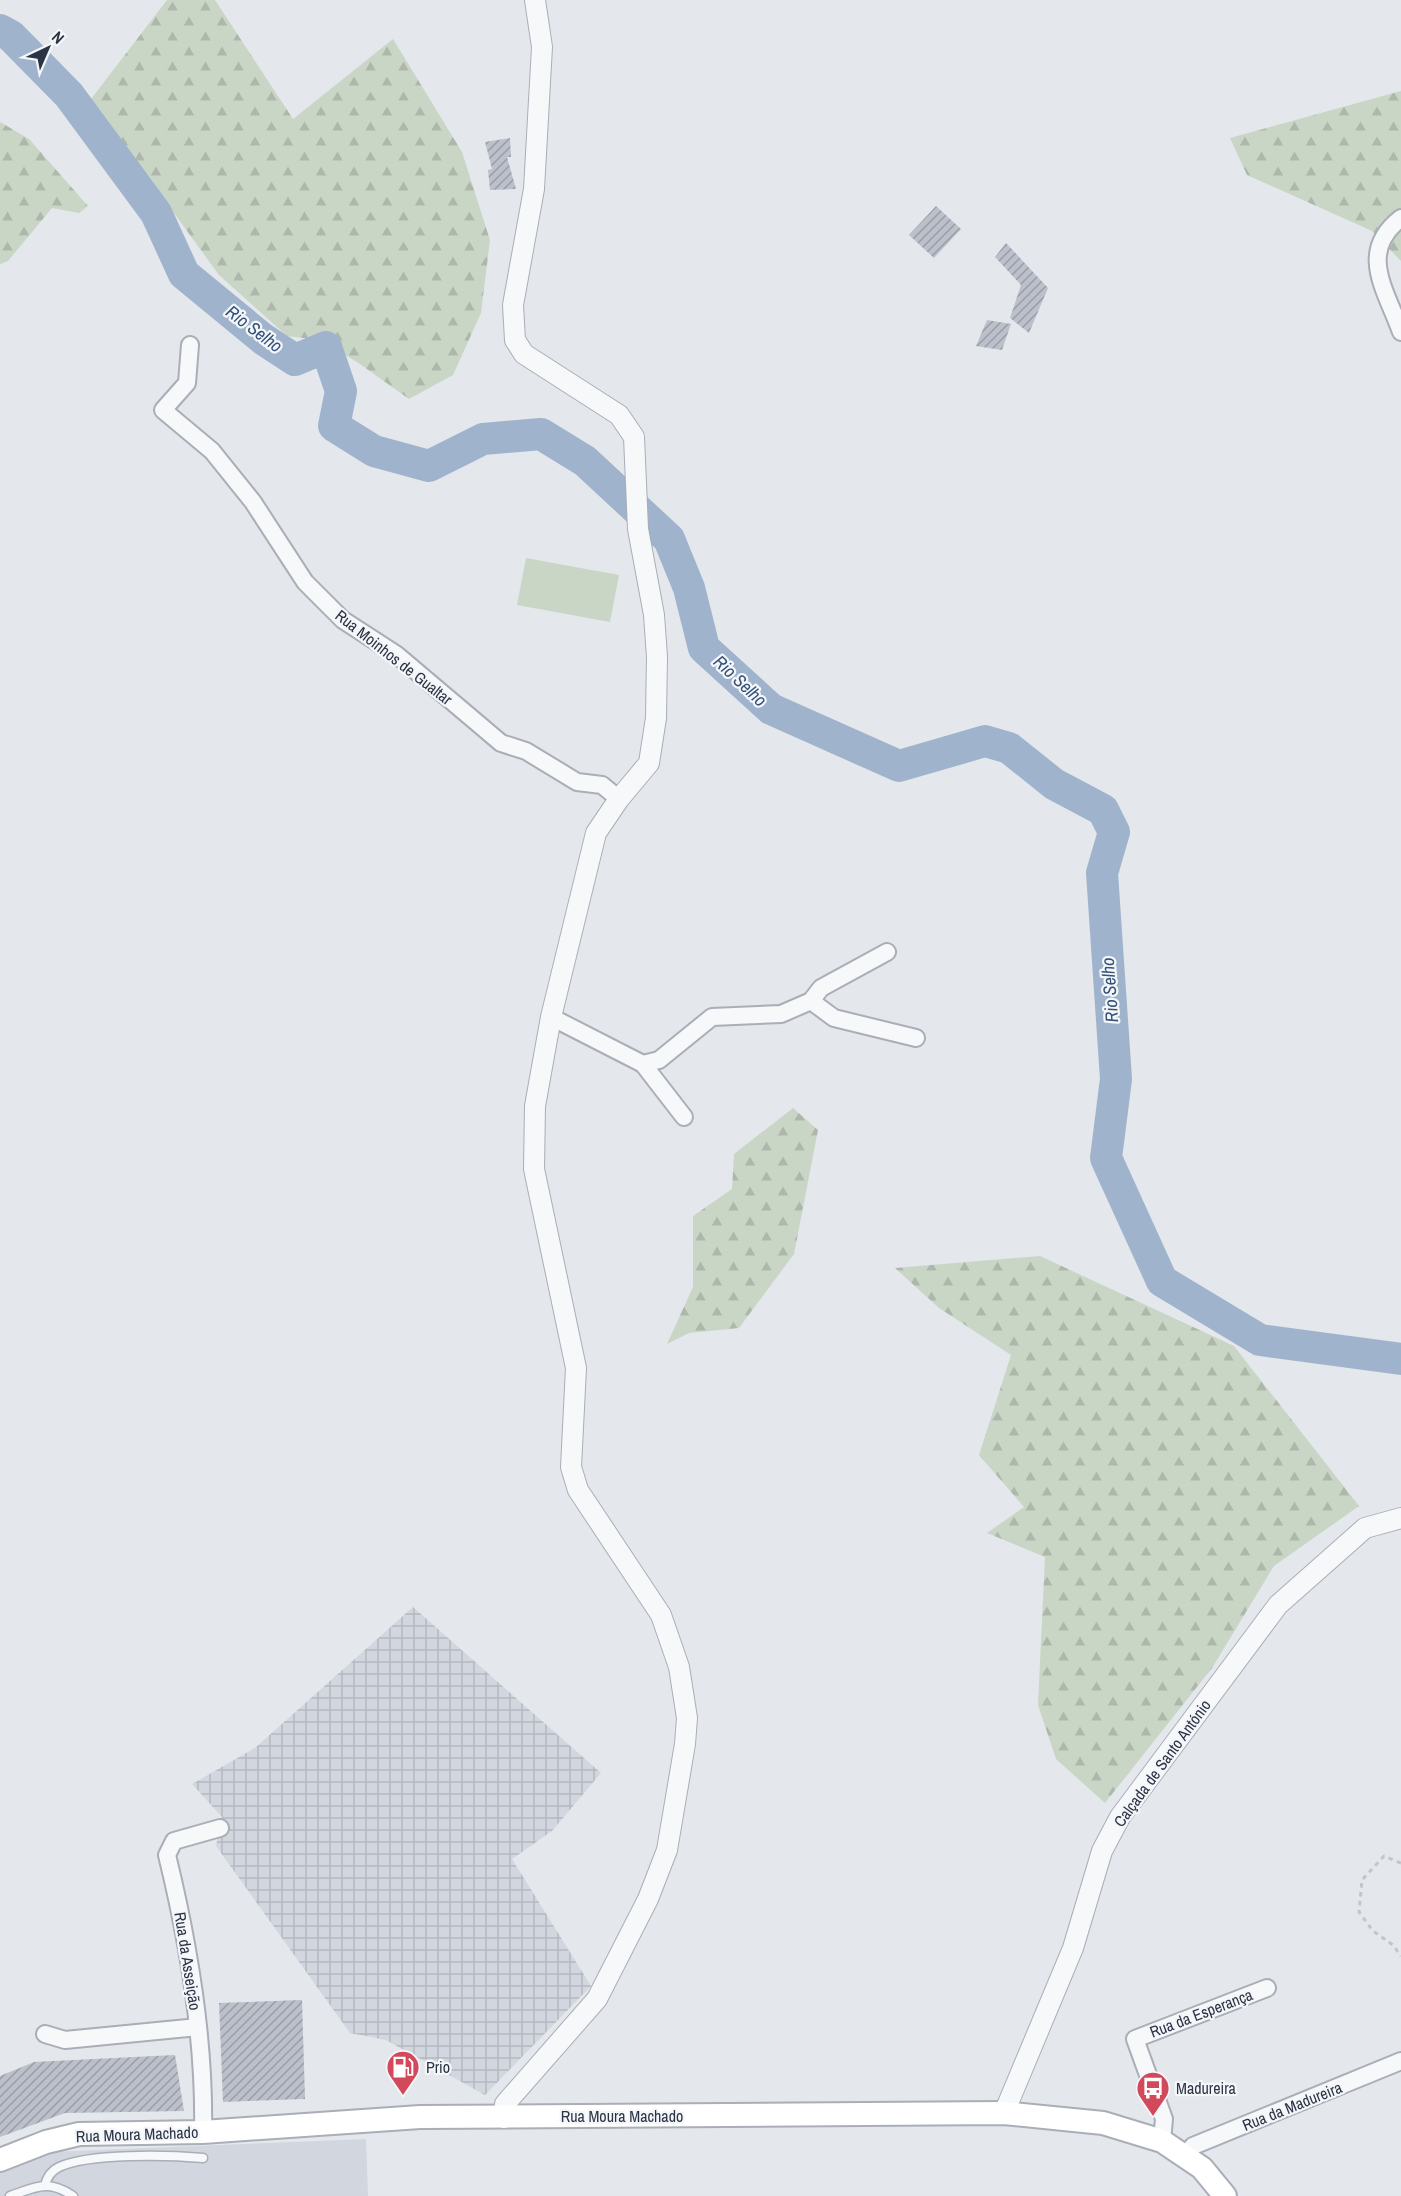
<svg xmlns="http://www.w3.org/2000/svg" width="1401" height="2196" viewBox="0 0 1401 2196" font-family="'Archivo Narrow',sans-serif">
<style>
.built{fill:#d2d6de}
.industrial{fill:url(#industrial-grid)}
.forest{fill:url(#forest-firs)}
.garden{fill:#c9d6c5}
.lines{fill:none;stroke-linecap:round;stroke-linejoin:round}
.river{stroke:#9fb4cc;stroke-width:32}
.building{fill:url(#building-hatch)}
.service-casing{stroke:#a9aeb7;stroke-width:11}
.minor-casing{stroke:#a9aeb7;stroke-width:20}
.tertiary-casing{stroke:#a9aeb7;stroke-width:22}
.secondary-casing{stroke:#a9aeb7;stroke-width:26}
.path{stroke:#c2c5cb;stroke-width:3;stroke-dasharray:4.5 4.5;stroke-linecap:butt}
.service{stroke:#f7f8fa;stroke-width:8}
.minor{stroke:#f7f8fa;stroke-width:16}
.tertiary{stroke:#f7f8fa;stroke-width:20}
.secondary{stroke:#fff;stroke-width:22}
.labels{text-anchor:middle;stroke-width:4.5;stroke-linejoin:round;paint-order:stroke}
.street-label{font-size:16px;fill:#2b3445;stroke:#f4f6f9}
.poi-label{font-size:16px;fill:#2b3445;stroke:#f4f6f9;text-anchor:start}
.water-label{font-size:18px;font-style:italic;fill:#34527a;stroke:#f4f6f9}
</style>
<defs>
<pattern id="industrial-grid" width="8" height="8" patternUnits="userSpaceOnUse" patternTransform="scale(1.5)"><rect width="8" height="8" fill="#d2d6de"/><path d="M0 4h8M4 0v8" fill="none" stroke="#b4b8c0"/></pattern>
<pattern id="forest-firs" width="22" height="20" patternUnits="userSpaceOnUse" patternTransform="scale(1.5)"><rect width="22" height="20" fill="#c9d6c5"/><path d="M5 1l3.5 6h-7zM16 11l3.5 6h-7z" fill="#adb8ab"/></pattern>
<pattern id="building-hatch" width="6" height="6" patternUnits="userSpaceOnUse" patternTransform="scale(1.5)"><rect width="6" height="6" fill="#bbc0ca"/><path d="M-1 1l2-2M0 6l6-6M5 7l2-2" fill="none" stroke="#989da6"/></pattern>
</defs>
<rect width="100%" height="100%" fill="#e4e7ec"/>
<polygon class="built" points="366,2139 368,2196 0,2196 0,2172 50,2152"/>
<polygon class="industrial" points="413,1607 601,1773 552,1831 512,1859 591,1986 485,2095 386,2040 350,2033 216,1846 222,1817 192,1784 255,1748"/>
<g class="forest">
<polygon points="167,0 215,0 293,119 393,39 462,152 490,240 481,313 453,375 409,399 357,362 320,340 287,336 219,275 91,99"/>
<polygon points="1401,91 1401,261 1372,231 1247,175 1230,138"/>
<polygon points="0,122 29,139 88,206 79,213 52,208 8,261 0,264"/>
<polygon points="793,1108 818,1130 794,1254 739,1328 689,1333 667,1344 693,1287 693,1216 732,1189 734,1154"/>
<polygon points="1040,1256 1234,1346 1359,1506 1274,1566 1212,1668 1105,1803 1056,1759 1038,1705 1045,1557 987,1533 1024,1507 979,1455 1011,1355 939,1308 895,1268"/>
</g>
<polygon class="garden" points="526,558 619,575 610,622 517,605"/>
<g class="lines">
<polyline class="river" points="0,30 11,36 69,95 156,213 184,274 263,339 295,360 326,347 341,391 334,426 374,451 429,466 483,439 541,434 585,461 669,539 689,588 704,648 771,709 899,766 985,741 1009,748 1054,784 1103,810 1114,832 1102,873 1116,1079 1106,1158 1162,1281 1260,1340 1401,1359"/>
</g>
<g class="building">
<polygon points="510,138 511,157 507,157 516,189 490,190 488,170 492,169 485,142"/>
<polygon points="936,206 961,229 934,258 909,235"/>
<polygon points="1006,243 1048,288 1029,333 1010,318 1021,285 995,257"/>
<polygon points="987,320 1011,324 1002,350 976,346"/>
<polygon points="302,2000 305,2099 223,2102 219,2003"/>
<polygon points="175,2055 184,2111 65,2113 0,2137 0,2076 34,2062"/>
</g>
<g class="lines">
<defs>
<g id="service">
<path d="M45,2185c2,-8 6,-14 14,-18 30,-14 109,-12 144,-9"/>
<path d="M10,2196c26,-9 38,-17 63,0"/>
</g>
<g id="minor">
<path d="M1401,218c-44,34 -15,72 0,114"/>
<polyline points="190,345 187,383 163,410 212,451 253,502 305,582 343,620 397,655 501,743 526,751 577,782 602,785 619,799"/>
<polyline points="811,1001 834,1018 916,1038"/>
<polyline points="551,1017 643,1064 659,1060 712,1017 781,1014 811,1001 821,988 887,952"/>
<polyline points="643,1064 684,1117"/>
<polyline points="45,2034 65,2040 198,2027"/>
<path d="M203,2132c2,-94 -14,-187 -36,-277l7,-14 46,-13"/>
<polyline points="1162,2141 1164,2119 1135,2039 1267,1988"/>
<polyline points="1185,2155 1193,2146 1401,2061"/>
</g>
<g id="tertiary">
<polyline points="1004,2113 1073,1948 1102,1851 1120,1817 1278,1605 1365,1528 1401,1518"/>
<polyline points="504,2118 505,2104 597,1999 648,1899 667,1850 685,1744 687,1718 679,1667 661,1615 578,1490 571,1467 576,1368 534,1169 535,1106 551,1017 596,833 619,799 649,763 656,718 657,657 654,615 638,529 634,437 619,415 524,354 515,340 513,305 534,189 542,47 535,0"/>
</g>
<polyline id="secondary" points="0,2160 46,2142 79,2134 203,2132 420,2117 1004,2113 1103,2123 1162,2141 1202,2168 1225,2196"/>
</defs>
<use href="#service" class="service-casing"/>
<use href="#minor" class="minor-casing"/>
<use href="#tertiary" class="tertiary-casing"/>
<use href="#secondary" class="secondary-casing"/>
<polyline class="path" points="1401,1863 1384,1856 1362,1880 1359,1912 1373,1931 1393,1945 1401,1956"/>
<use href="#service" class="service"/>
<use href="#minor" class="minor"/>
<use href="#tertiary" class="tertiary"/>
<use href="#secondary" class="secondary"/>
</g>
<defs>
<symbol id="fuel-pin" viewBox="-11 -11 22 30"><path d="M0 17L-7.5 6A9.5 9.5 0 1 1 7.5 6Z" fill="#d1495b" stroke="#f4f6f9"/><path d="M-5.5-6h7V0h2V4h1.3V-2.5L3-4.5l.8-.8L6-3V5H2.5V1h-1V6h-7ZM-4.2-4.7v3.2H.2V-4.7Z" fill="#fff"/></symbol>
<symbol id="bus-pin" viewBox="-11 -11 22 30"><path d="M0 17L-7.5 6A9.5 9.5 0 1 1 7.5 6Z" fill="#d1495b" stroke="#f4f6f9"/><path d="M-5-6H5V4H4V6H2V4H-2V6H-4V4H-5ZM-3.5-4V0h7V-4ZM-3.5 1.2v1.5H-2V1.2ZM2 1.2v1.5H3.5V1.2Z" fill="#fff"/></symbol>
</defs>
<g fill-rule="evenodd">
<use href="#fuel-pin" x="384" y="2048" width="38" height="52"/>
<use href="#bus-pin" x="1134" y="2069" width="38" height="52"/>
</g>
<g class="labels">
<g class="street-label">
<text transform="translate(394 657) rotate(38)" y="6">Rua Moinhos de Gualtar</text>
<text transform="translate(1162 1763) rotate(-54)" y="6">Calçada de Santo António</text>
<text transform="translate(188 1961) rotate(81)" y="6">Rua da Asseição</text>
<text transform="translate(1201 2013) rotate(-21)" y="6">Rua da Esperança</text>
<text transform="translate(1292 2106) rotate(-22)" y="6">Rua da Madureira</text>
<text x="622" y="2122">Rua Moura Machado</text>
<text transform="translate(137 2134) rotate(-2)" y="6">Rua Moura Machado</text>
</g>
<g class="poi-label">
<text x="426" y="2073">Prio</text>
<text x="1176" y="2094">Madureira</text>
</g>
<g class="water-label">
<text transform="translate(254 329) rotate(37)" y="6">Rio Selho</text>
<text transform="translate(740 681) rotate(43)" y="6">Rio Selho</text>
<text transform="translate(1110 990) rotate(-94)" y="6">Rio Selho</text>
</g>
</g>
<g transform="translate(48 48) rotate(44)" stroke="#f4f6f9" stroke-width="4.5" paint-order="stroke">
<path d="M0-4.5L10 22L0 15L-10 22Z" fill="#2b3445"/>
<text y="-9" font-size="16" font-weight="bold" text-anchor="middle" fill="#2b3445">N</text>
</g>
</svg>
